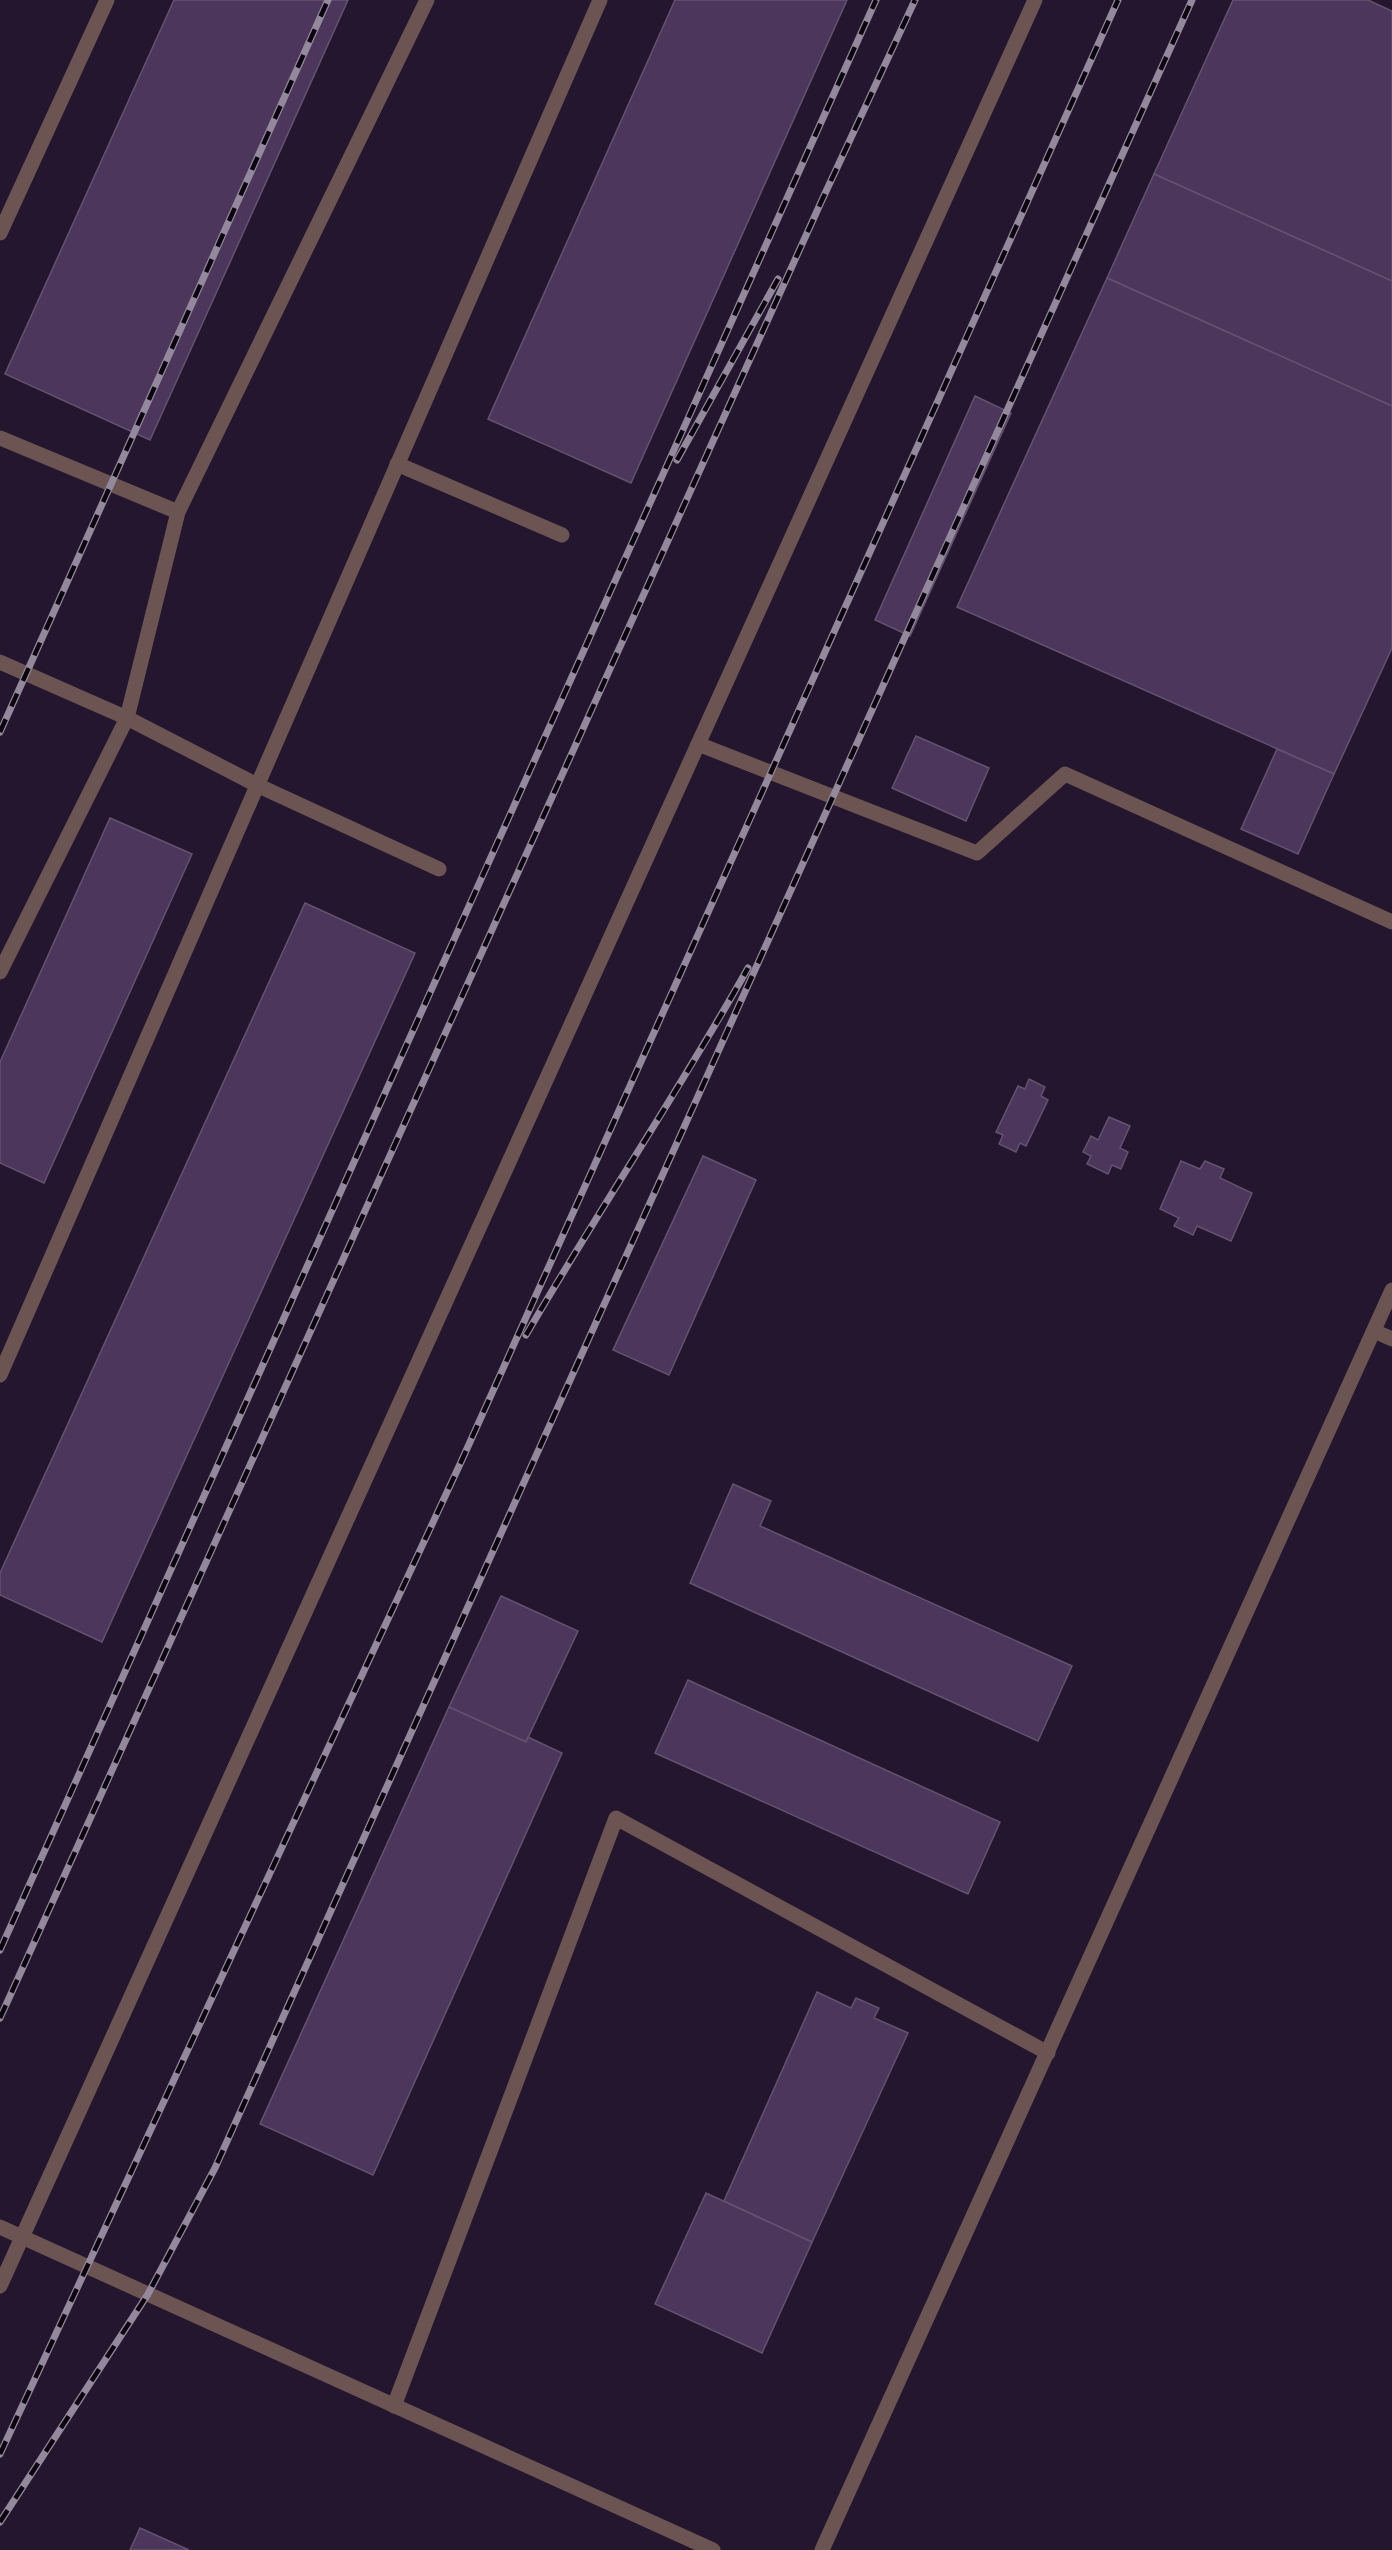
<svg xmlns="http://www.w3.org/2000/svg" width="1392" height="2550" viewBox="0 0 1392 2550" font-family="'Archivo Narrow',sans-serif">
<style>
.building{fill:#4c365c;stroke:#63536f;stroke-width:1.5}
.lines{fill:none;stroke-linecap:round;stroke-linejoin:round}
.lane{stroke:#6b5451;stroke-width:15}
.rail-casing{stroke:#94889c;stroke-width:7}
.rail{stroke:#0a050e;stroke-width:4.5;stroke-dasharray:14;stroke-linecap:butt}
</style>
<rect width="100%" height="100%" fill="#24162e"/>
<g class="building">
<polygon points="174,0 348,0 150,440 5,374"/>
<polygon points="675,0 847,0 631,483 488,419"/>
<polygon points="1233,0 1368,0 1392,11 1392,281 1154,174"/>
<polygon points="1154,174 1392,281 1392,406 1107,278"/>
<polygon points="1107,278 1392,406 1392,648 1334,774 957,607"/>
<polygon points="975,396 1011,413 910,636 875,620"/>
<polygon points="916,736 989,768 966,821 892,788"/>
<polygon points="1277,749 1334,774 1298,854 1241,829"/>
<polygon points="110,818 192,854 44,1183 0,1163 0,1062"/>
<polygon points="305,903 415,953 102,1642 0,1595 0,1573"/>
<polygon points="1029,1079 1045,1087 1041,1096 1048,1100 1026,1146 1020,1143 1016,1152 999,1144 1003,1135 996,1132 1018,1086 1025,1089"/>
<polygon points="1109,1117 1130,1126 1120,1148 1128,1152 1121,1169 1112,1165 1108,1174 1087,1164 1091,1156 1083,1152 1091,1136 1098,1140"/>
<polygon points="703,1156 756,1180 669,1375 613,1350"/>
<polygon points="1181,1161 1200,1169 1205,1161 1224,1169 1220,1178 1252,1193 1231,1241 1197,1226 1193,1235 1174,1226 1179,1218 1160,1209"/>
<polygon points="733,1484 771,1501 760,1526 1072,1666 1038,1741 690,1583"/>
<polygon points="501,1596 578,1631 526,1742 449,1707"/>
<polygon points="688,1680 1000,1822 968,1894 655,1753"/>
<polygon points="449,1707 526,1742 528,1737 562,1753 373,2175 260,2124"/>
<polygon points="817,1992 851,2008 856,1998 879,2008 874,2018 908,2033 812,2242 724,2201"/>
<polygon points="706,2193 812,2242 762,2353 655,2304"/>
<polygon points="140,2528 189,2550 130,2550"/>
</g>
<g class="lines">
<g class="lane">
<polyline points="0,233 107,0"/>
<polyline points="0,438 178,512 427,0"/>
<polyline points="397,464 562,535"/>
<polyline points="178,512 127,718 257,785 439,869"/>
<polyline points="0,662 127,718 0,972"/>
<polyline points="698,744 977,853 1065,774 1392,922"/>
<polyline points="1374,1331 1392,1339"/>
<polyline points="0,1375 600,0"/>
<polyline points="0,2227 713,2550"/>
<polyline points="0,2286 1035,0"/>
<polyline points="394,2406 616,1818 1048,2053"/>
<polyline points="822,2550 1392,1290"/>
</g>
<defs>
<g id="rail">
<polyline points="677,460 778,279"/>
<polyline points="0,732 328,0"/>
<path d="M526,1335c72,-124 152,-242 222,-367"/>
<polyline points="0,1950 876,0"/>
<polyline points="0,2018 822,200 915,0"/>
<polyline points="0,2454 461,1462 1118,0"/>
<polyline points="0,2522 148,2294 215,2168 1192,0"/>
</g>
</defs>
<use href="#rail" class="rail-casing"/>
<use href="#rail" class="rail"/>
</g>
</svg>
